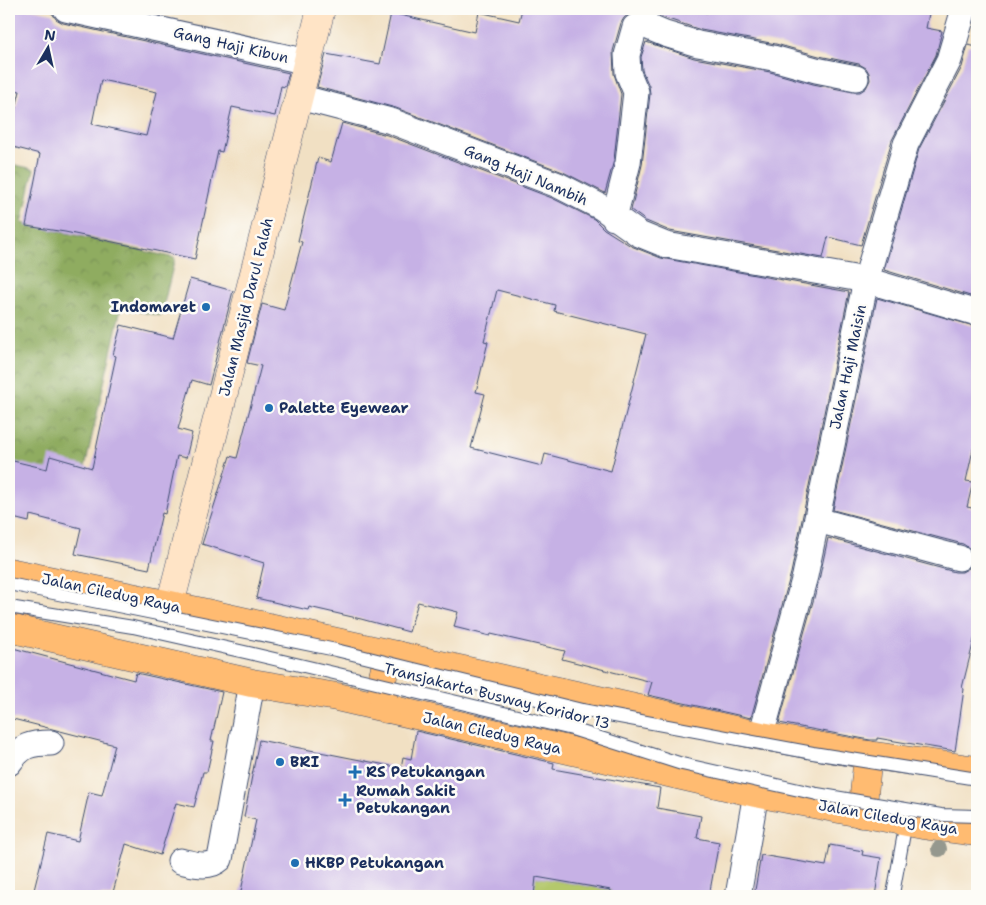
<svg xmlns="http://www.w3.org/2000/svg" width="986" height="905" viewBox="0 0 986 905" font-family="'Shantell Sans',sans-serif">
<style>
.green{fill:#b4c86c;stroke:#687c65}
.forest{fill:url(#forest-crowns);stroke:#556e5f}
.building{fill:#c6b1e5;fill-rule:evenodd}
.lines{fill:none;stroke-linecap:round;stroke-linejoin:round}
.lane-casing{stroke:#3b4a6d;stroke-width:14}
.street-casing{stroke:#3b4a6d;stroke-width:27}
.secondary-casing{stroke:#3b4a6d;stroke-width:29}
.primary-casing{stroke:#3b4a6d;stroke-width:29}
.lane{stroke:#fff;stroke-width:12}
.street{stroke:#fff;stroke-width:25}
.secondary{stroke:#ffe4c6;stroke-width:28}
.primary{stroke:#ffbb71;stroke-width:28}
.lane-bridge-casing{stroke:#3b4a6d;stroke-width:14;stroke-linecap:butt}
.lane-bridge{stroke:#fff;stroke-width:12}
.tree{fill:#95988e}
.poi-dot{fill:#1f6fb2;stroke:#fdfcf7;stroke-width:2}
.labels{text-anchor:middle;stroke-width:5;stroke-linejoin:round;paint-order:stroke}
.street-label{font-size:15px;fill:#1b2f5e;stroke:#fdfcf7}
.poi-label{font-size:15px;font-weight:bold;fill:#1b2f5e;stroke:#fdfcf7;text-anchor:start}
</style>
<defs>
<pattern id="forest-crowns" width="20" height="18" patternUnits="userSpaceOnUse" patternTransform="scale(1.25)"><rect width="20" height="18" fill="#8fac60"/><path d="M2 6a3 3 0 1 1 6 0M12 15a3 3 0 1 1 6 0" fill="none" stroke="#748c52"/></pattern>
</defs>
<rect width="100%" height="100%" fill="#fdfcf7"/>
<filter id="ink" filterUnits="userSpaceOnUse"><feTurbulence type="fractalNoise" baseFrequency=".02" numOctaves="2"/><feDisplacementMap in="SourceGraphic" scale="10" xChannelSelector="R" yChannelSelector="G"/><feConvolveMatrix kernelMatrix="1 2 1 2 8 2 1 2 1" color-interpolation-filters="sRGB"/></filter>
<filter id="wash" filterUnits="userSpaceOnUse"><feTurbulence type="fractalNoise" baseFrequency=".0096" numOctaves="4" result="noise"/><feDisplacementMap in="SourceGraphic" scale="20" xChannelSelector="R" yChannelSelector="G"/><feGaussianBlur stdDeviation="1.12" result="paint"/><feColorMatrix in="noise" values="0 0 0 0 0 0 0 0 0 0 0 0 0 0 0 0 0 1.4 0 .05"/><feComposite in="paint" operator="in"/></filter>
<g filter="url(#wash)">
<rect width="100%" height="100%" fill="#f1e0c3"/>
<polygon class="green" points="527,875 611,890 611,895 615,896 523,896"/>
<polygon class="forest" points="11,164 34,169 22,223 175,258 161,316 121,308 81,485 9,469 9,350 10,342 9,341 9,172"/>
<g id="blocks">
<g class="building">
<path d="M9,9h23l20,4 4,6 7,4 226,50 -4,14 -4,-1 -6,30 -43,-9 -10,45 -4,-1 -23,108 -130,-27 -39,-6 14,-72 -31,-8v-9l11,-46 -11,-2zM101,80l56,12 -11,44 -54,-12z"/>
<polygon points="522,9 631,9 629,14 624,18 621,23 613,51 614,74 621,94 614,160 605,193 563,172 396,108 317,87 326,54 380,64 391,13 475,32 479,12 519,21"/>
<polygon points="660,9 689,9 707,13 708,9 930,9 926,28 942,31 936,55 892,140 861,245 828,237 823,258 670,231 646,221 631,210 642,165 650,94 649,86 642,70 641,57 646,42 694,58 770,72 813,84 853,92 860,92 866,88 870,80 869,73 866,68 859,64 819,56 776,44 701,30 659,16"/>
<polygon points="968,45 977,47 977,298 884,270 919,149 962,67"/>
<path d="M342,123l45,12 165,63 42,21 10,10 27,17 30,12 188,34 -58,281 -40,145 -103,-23 4,-13 -90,-23 3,-8 -74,-17 -1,2 -36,-9 4,-15 -40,-10 -9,30 -48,-13 -52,-12 -1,3 -52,-12 8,-35 -62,-19 28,-88 7,2 24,-92 -14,-3 15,-59 22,6 18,-68 -4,-1 20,-83 13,4zM497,290l58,15 -1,6 92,23 -35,137 -66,-17 -3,12 -71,-18 14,-54 -9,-2 12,-50 -4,-1z"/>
<polygon points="190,279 233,291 209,385 192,380 178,429 192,433 186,458 177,456 165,514 162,513 149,569 75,554 81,528 30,515 29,522 9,517 9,460 47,469 50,456 92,468 116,356 113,355 121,325 173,338"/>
<polygon points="877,298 977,327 977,432 966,481 973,482 967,507 977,509 977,628 962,688 964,689 955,751 877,738 877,740 870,740 779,723 819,580 828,538 955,572 962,572 969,568 973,561 973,554 969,548 963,544 833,510"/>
<polygon points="9,647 134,680 136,673 222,692 211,741 214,741 207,772 203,772 194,807 176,803 160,855 126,844 112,896 58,896 34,890 48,834 78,841 89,792 102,795 115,745 9,718"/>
<polygon points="416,731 554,763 553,769 660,788 657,808 701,816 697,838 719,842 709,896 610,896 611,890 536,877 534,896 240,896 256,820 244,817 259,740 401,768 403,757 411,759"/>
<polygon points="830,845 863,851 862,855 881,858 875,896 754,896 761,855 826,866"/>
</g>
</g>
</g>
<g filter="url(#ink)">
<use href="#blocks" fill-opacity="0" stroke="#3b4a6d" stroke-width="1"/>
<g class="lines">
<defs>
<polyline id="lane" points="893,894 906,822"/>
<g id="street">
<polyline points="66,9 308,62"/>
<polyline points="641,24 665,34 698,44 773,58 816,70 856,78"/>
<polyline points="299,97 391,121 558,185 601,207 639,234 666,245 866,280 977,313"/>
<polyline points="614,218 628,163 636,92 628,73 627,55 635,27 641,24 646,9"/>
<polyline points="817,520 959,558"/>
<polyline points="761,736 805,576 866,280 906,144 949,60 964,9"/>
<path d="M9,763c13,-18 21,-20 42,-20"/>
<path d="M180,861c14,3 29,8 40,-2l32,-176"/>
<polyline points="738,896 756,793"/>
</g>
<polyline id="secondary" points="170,605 321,9"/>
<g id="primary">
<polyline points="9,572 170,605 761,736 868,755 977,770"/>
<polyline points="9,628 252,683 337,697 756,793 923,825 977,832"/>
<path d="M386,709c-6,-17 -7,-45 11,-54"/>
<polyline points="862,814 868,755"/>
</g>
</defs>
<use href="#lane" class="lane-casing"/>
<use href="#street" class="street-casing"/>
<use href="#secondary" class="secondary-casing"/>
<use href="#primary" class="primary-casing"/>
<use href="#lane" class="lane"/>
<use href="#street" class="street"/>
<use href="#secondary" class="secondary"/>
<use href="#primary" class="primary"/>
<defs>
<g id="lane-bridge">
<polyline points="9,584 336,650 582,710 813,753 977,779"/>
<polyline points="9,607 133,627 249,653 572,729 682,764 817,794 941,815 977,816"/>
</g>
</defs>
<use href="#lane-bridge" class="lane-bridge-casing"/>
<use href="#lane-bridge" class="lane-bridge"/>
</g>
<circle class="tree" cx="939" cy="849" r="8"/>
</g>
<g class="poi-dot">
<circle cx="206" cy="307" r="5"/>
<circle cx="269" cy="408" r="5"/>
<circle cx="280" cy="762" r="5"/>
<path d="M352.5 764.5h5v5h5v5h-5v5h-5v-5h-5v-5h5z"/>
<path d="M342.5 792.5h5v5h5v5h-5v5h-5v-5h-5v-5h5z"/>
<circle cx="295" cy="863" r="5"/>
</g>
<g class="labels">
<g class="street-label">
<text transform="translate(231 45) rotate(13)" y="5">Gang Haji Kibun</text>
<text transform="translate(526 175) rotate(23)" y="5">Gang Haji Nambih</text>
<text transform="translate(246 307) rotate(-76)" y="5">Jalan Masjid Darul Falah</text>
<text transform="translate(848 367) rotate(-78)" y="5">Jalan Haji Maisin</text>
<text transform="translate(111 593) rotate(12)" y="5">Jalan Ciledug Raya</text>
<text transform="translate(497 696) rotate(14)" y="5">Transjakarta Busway Koridor 13</text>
<text transform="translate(492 733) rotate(13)" y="5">Jalan Ciledug Raya</text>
<text transform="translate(888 817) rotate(10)" y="5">Jalan Ciledug Raya</text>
</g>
<g class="poi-label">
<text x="196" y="312" text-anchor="end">Indomaret</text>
<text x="279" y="413">Palette Eyewear</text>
<text x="290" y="767">BRI</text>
<text x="366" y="777">RS Petukangan</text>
<text x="356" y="796">Rumah Sakit<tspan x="356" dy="17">Petukangan</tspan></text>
<text x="305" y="868">HKBP Petukangan</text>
</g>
</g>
<rect width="986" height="905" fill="none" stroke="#fdfcf7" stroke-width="30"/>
<g transform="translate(48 48) rotate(9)" stroke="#fdfcf7" stroke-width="4" paint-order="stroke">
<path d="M0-4L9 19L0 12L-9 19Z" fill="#1b2f5e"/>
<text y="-8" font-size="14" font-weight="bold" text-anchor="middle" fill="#1b2f5e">N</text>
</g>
</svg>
